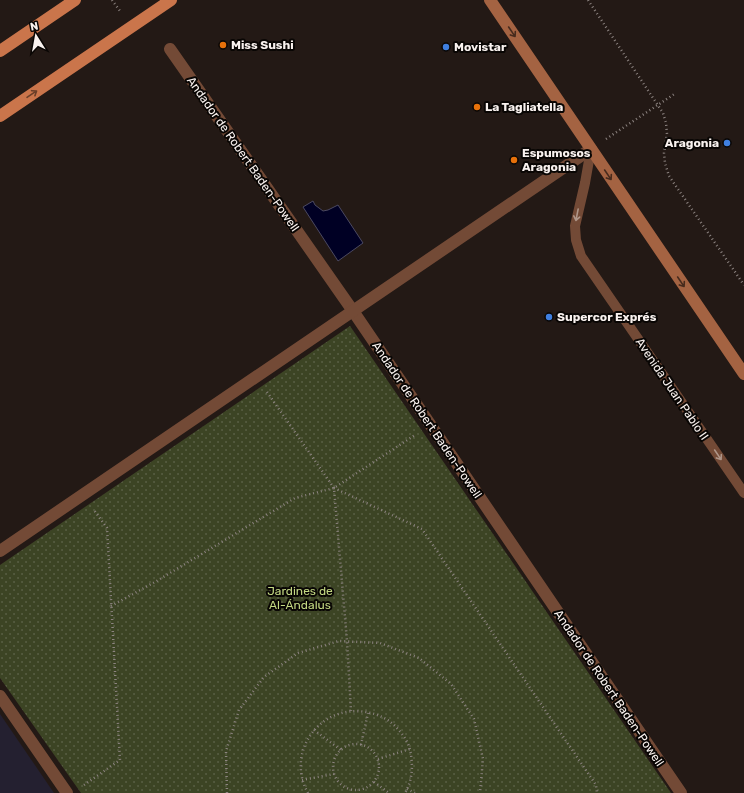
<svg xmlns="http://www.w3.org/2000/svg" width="744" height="793" viewBox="0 0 744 793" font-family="Rubik,sans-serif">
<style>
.commercial{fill:#242030}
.park{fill:url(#park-dots)}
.water{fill:#000024;stroke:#4b4961}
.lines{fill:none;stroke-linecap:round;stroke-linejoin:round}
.path{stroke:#8d8481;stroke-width:2.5;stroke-dasharray:1 3;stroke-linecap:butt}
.lane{stroke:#734a36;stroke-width:10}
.street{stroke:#734a36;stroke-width:12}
.secondary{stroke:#a46342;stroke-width:12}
.primary{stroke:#ca754b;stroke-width:12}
.oneway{stroke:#472b1d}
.oneway2{stroke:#6a3e28}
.oneway3{stroke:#af9689}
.food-dot{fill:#e8710a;stroke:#090604;stroke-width:1.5}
.shop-dot{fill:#3f7fe0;stroke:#090604;stroke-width:1.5}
.labels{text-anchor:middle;stroke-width:4;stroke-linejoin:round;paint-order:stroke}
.poi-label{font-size:12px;font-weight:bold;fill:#f9f2ef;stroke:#090604;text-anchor:start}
.street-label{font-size:12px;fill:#f9f2ef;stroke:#090604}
.park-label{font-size:12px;fill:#c4d983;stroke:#090604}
</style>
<defs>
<pattern id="park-dots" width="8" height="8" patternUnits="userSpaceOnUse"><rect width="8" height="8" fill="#3c4424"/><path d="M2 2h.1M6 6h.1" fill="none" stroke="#595f44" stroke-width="1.8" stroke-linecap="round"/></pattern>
</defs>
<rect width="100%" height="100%" fill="#231915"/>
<polygon class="commercial" points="0,714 54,793 0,793"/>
<polygon class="park" points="350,326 671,793 81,793 0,678 0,565"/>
<polygon class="water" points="313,201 315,205 323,211 328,210 338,205 363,243 338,261 303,207"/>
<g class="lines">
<g class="path">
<polyline points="112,0 120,11"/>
<polyline points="588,0 663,113 666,123 667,134 664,153 665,163 669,176 744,285"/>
<polyline points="606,139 676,93"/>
<polyline points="267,392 334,488 347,641 351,711"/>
<polyline points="334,488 422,529 596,785 597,793"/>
<polyline points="111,606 155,582 295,498 334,488 415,435"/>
<polyline points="314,730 341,750"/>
<circle cx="356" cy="767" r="23"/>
<polyline points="361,745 368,713"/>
<polyline points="378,759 410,749"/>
<polyline points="302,780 334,774"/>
<polyline points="374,782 389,793"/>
<polyline points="84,785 120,760 107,528 94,510"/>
<polyline points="407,789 415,793"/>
<polyline points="227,793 226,751 239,710 264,677 298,653 339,641 380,643 419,658 451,684 474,719 483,759 480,793"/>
<path d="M308,793c-23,-41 12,-89 58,-81 11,2 21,6 29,14 8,8 15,18 16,29 2,13 1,26 -6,38"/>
</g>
<polyline class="lane" points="591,149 585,183 575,226 576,240 581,256 744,493"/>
<g class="street">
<polyline points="170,49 353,311 681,793"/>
<polyline points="0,551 591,149"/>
<polyline points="0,696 67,793"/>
</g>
<polyline class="secondary" points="490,0 744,374"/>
<g class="primary">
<polyline points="0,51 75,0"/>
<polyline points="0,116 171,0"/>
</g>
</g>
<defs><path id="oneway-shaft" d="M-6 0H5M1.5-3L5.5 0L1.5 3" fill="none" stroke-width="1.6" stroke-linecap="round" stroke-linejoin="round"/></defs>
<g class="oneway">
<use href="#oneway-shaft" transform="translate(512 32) rotate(56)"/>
<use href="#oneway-shaft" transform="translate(608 175) rotate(56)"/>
<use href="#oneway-shaft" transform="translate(681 282) rotate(56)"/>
</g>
<use class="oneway2" href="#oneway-shaft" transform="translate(32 94) rotate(-34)"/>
<g class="oneway3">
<use href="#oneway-shaft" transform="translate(577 215) rotate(101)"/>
<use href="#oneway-shaft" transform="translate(718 455) rotate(56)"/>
</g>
<g class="food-dot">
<circle cx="223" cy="45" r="4"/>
<circle cx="477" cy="107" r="4"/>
<circle cx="514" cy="160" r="4"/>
</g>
<g class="shop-dot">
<circle cx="446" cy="47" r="4"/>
<circle cx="727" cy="143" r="4"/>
<circle cx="549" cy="317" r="4"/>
</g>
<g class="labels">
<g class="poi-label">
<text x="231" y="49">Miss Sushi</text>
<text x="454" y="51">Movistar</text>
<text x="485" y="111">La Tagliatella</text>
<text x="719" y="147" text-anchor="end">Aragonia</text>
<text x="522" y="157">Espumosos<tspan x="522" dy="14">Aragonia</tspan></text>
<text x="557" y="321">Supercor Exprés</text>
</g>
<g class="street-label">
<text transform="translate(243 154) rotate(55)" y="4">Andador de Robert Baden-Powell</text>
<text transform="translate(672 389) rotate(56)" y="4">Avenida Juan Pablo II</text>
<text transform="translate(427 420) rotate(56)" y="4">Andador de Robert Baden-Powell</text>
<text transform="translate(609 688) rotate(56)" y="4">Andador de Robert Baden-Powell</text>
</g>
<g class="park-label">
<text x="300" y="595">Jardines de<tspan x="300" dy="14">Al-Ándalus</tspan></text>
</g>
</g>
<g transform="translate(36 36) rotate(349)" stroke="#090604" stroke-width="3" paint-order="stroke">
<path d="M0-3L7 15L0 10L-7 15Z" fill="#f9f2ef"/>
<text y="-6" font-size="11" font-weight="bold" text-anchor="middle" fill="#f9f2ef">N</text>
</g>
</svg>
